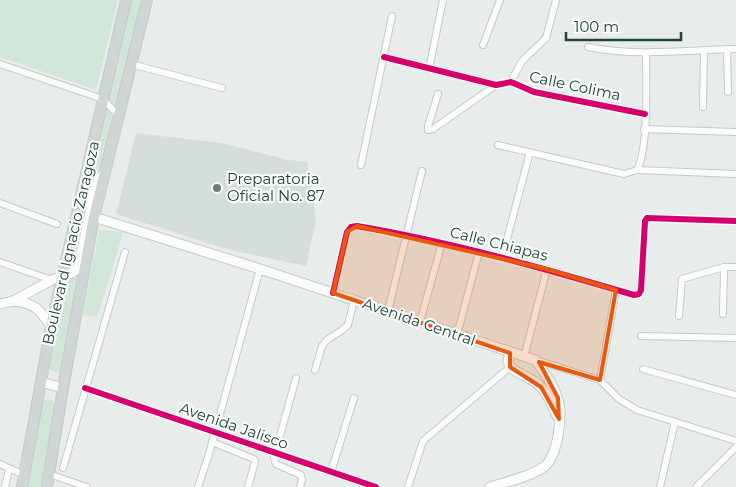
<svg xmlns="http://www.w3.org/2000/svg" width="736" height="487" viewBox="0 0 736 487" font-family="Montserrat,sans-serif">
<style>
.built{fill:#d6dedb}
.green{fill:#d1e6d8}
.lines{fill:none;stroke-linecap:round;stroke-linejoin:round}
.street-casing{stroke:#c5cac8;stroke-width:8}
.secondary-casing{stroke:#c3cbc8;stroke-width:11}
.primary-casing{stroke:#c3ccc9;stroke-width:12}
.street{stroke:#fcfcfc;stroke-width:6}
.secondary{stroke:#fcfcfc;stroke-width:9}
.primary{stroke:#cfd7d5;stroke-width:10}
.cycleway-casing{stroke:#f7fbf9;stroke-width:9}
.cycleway{stroke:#d6006c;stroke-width:6}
.marked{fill:#e8590c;fill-opacity:0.2;stroke:#e8590c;stroke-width:4;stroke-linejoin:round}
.poi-dot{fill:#697e78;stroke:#f7fbf9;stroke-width:2}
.labels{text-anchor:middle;stroke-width:4.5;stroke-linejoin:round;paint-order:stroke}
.street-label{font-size:15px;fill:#24423a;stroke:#f7fbf9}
.poi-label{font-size:15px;fill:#24423a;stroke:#f7fbf9;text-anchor:start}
</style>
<rect width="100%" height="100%" fill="#e8edeb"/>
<polygon class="built" points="136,133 222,143 288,160 307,162 316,220 306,266 230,250 116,214"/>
<g class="green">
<polygon points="0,0 118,0 96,90 0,57"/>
<polygon points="130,0 141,0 116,106 105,99"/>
<polygon points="104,105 112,114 105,154 77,262 72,269 65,271"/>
<polygon points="99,230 123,232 116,257 97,317 83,315"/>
<polygon points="80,273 61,374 47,369 65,280"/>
<polygon points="51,399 56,405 43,487 28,487 39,403 45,400"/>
</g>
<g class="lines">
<defs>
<g id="street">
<polyline points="483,45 500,0"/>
<path d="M588,47c49,10 99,3 148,2"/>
<polyline points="727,49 728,92"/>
<polyline points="384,57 496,85 511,82 534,92 645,114"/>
<polyline points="0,64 103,99 118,115"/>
<polyline points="131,64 222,88"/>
<polyline points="429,69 443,0"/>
<polyline points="511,82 522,61 546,38 556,0"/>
<polyline points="438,94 428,126 428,130 433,129 496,85"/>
<polyline points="703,107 704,50"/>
<polyline points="644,129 736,132"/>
<path d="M498,145l126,29 13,-4c12,-22 9,-90 9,-117"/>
<polyline points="361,165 392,16"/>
<polyline points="637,170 736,174"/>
<polyline points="0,203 57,224"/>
<polyline points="502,258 530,152"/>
<polyline points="0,262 52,280"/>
<path d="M333,293l14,-61 4,-5 6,-1c94,16 186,42 277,69l5,-1 2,-4 4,-69 2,-3 89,3"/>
<polyline points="388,311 422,171"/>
<polyline points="723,314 724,267"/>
<polyline points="679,316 682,279 724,267 736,267"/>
<polyline points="420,322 442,243"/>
<polyline points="457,335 479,252"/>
<polyline points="641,336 736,338"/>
<polyline points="524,357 547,269"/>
<polyline points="536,360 600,380 619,399 637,410 736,441"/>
<polyline points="643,369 736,395"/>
<polyline points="315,370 322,346 328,339 341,331 348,325 354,300"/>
<polyline points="296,378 274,458 276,464 301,475 302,480 300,487"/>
<polyline points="600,380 616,290"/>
<polyline points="85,388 376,487"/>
<polyline points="212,442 254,459 255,462 248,487"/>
<polyline points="0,464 24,475"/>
<polyline points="63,468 125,252"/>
<polyline points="331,472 354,398"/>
<polyline points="49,474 87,487"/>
<polyline points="5,487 9,469"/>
<polyline points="198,487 209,454 260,269"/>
<polyline points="408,487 423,441 510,367"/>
<polyline points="660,487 675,422"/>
<polyline points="696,487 736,447"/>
</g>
<g id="secondary">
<path d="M94,217l166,52 275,91c9,12 19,25 23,40 5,16 0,54 -13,66 -12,10 -39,16 -55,21"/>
<path d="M13,301c22,2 26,8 38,25"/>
<polyline points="0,304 13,301 52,280 72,273 78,268 96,184 104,173"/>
<path d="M510,353l-2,8 2,6c5,5 13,8 20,12 16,8 20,23 27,37"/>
<polyline points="41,382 63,388"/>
</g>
<g id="primary">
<polyline points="22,487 51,326 126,0"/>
<polyline points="47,487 63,388 94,217 147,0"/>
</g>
</defs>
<use href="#street" class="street-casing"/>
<use href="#secondary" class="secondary-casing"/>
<use href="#primary" class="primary-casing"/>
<use href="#street" class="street"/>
<use href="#secondary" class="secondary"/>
<use href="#primary" class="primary"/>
<defs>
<g id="cycleway">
<polyline points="384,57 496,85 511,82 534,92 645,114"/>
<path d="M333,293l14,-61 4,-5 6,-1c94,16 186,42 277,69l5,-1 2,-4 4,-69 2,-3 89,3"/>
<polyline points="85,388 376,487"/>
</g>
</defs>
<use href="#cycleway" class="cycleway-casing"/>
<use href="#cycleway" class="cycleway"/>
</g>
<path class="marked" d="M357,226l190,43 69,21 -16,90 -61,-18 19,36 1,21 -18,-32 -31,-20v-14l-177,-60 14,-61z"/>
<circle class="poi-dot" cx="217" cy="188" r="5"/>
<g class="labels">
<g class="street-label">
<text transform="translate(575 86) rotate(12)" y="5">Calle Colima</text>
<text transform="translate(71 243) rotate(-77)" y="5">Boulevard Ignacio Zaragoza</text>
<text transform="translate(499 244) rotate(14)" y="5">Calle Chiapas</text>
<text transform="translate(419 322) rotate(19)" y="5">Avenida Central</text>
<text transform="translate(234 426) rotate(19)" y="5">Avenida Jalisco</text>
</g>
<g class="poi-label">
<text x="227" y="184">Preparatoria<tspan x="227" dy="17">Oficial No. 87</tspan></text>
</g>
</g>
<path d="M566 32v8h115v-8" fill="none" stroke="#24423a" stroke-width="2.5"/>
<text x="574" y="32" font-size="15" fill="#24423a" stroke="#f7fbf9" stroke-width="4" paint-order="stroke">100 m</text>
</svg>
